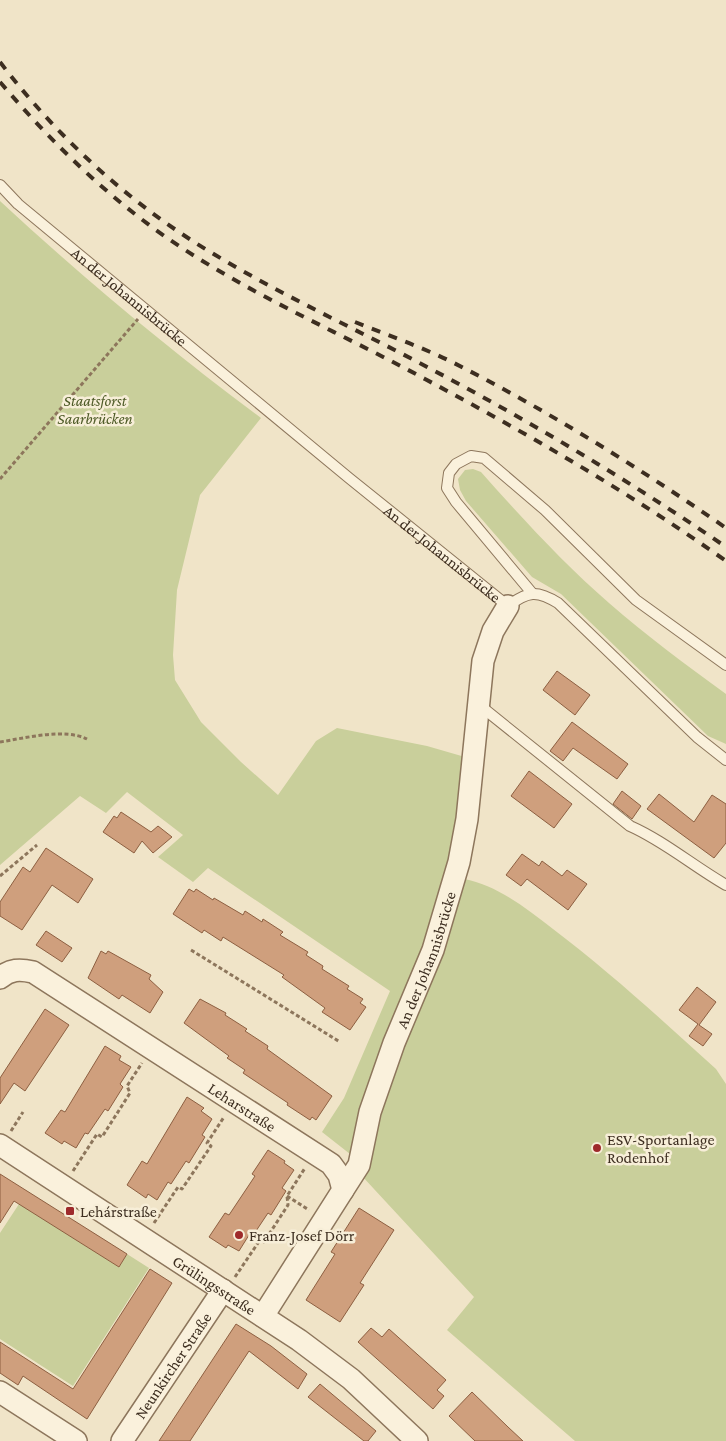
<svg xmlns="http://www.w3.org/2000/svg" width="726" height="1441" viewBox="0 0 726 1441" font-family="'Crimson Pro',serif">
<style>
.green{fill:#c9cf9b}
.building{fill:#cf9f7d;stroke:#8d5f41}
.lines{fill:none;stroke-linecap:round;stroke-linejoin:round}
.service-casing{stroke:#8d765c;stroke-width:12}
.minor-casing{stroke:#8d765c;stroke-width:24}
.path{stroke:#8d765c;stroke-width:3;stroke-dasharray:4 2.5;stroke-linecap:butt}
.service{stroke:#faf1dc;stroke-width:10}
.minor{stroke:#faf1dc;stroke-width:21}
.rail{stroke:#3d2e20;stroke-width:4;stroke-dasharray:9 9;stroke-linecap:butt}
.poi-dot{fill:#9e2a2b;stroke:#f7eed8;stroke-width:2}
.labels{text-anchor:middle;stroke-width:5;stroke-linejoin:round;paint-order:stroke}
.street-label{font-size:16px;fill:#3d2e20;stroke:#f7eed8}
.park-label{font-size:16px;font-style:italic;fill:#4d5a26;stroke:#f7eed8}
.poi-label{font-size:16px;fill:#3d2e20;stroke:#f7eed8;text-anchor:start}
</style>
<rect width="100%" height="100%" fill="#f0e4c8"/>
<g class="green">
<path d="M0,201c83,77 171,150 261,217l-61,77 -23,95 -4,65 2,25 26,42 40,40 37,33 38,-54 21,-13 90,18 38,11 -1,122c33,6 63,30 89,50 58,44 110,92 163,140l10,15v357h-151l-128,-111 27,-33 -125,-135 1,-8 -28,-22 22,-34 46,-107 -182,-123 -15,14 -35,-25 25,-22 -56,-43 -21,21 -26,-17 -80,69z"/>
<path d="M473,469l8,3c40,45 82,91 128,131 37,32 77,62 117,91v50l-18,-8 -147,-142 -29,-17 -66,-76 -6,-11 -2,-11 7,-9z"/>
<polygon points="19,1204 119,1267 127,1254 149,1268 73,1386 0,1339 0,1233"/>
</g>
<g class="building">
<polygon points="557,671 590,695 575,715 543,690"/>
<polygon points="572,722 628,764 617,779 573,748 563,761 550,751"/>
<polygon points="529,771 572,804 554,828 511,796"/>
<polygon points="622,791 641,806 632,819 613,804"/>
<polygon points="659,794 694,822 712,795 726,804 726,843 714,858 647,809"/>
<polygon points="121,812 151,832 158,826 172,837 153,853 142,841 134,853 103,832 114,816 117,818"/>
<polygon points="46,848 93,879 78,903 52,885 22,930 0,916 0,902 23,867 30,872"/>
<polygon points="522,854 539,866 542,861 562,876 567,870 587,884 568,910 527,879 521,886 506,875"/>
<polygon points="189,889 194,892 196,889 213,900 214,898 243,915 245,911 262,922 263,919 283,932 280,935 308,952 306,955 323,966 322,969 349,986 347,989 363,999 360,1003 366,1007 350,1030 322,1012 325,1008 282,977 284,975 223,937 221,941 204,930 202,933 173,914"/>
<polygon points="46,931 72,948 62,962 36,945"/>
<polygon points="101,951 106,954 108,951 151,975 149,979 163,992 150,1013 122,995 119,999 88,978"/>
<polygon points="697,987 716,1002 699,1025 712,1034 703,1046 689,1036 698,1024 679,1010"/>
<polygon points="200,999 226,1013 225,1015 247,1029 245,1031 268,1046 267,1049 332,1096 316,1120 312,1117 310,1120 287,1105 288,1103 243,1073 245,1070 227,1058 229,1056 184,1023"/>
<polygon points="45,1009 69,1025 25,1091 14,1083 0,1104 0,1078"/>
<polygon points="105,1046 121,1056 119,1060 131,1067 120,1084 123,1087 108,1111 105,1109 88,1134 85,1133 76,1148 64,1141 62,1144 45,1133 61,1110 65,1112"/>
<polygon points="187,1097 204,1108 201,1111 212,1119 202,1135 205,1137 189,1163 186,1161 171,1184 168,1182 157,1200 148,1194 146,1198 127,1185 142,1161 147,1164"/>
<polygon points="268,1150 285,1161 284,1163 294,1170 282,1188 286,1191 271,1215 268,1213 252,1237 249,1235 239,1251 228,1245 226,1248 209,1237 225,1213 229,1215 255,1176 252,1174"/>
<polygon points="0,1174 127,1254 119,1267 14,1201 0,1223"/>
<polygon points="359,1208 394,1230 360,1283 364,1285 340,1322 306,1300 335,1254 331,1252"/>
<polygon points="150,1269 172,1283 87,1419 23,1376 18,1385 0,1373 0,1342 73,1389"/>
<polygon points="236,1324 271,1346 307,1374 298,1389 249,1351 190,1441 159,1441"/>
<polygon points="371,1328 382,1337 389,1329 446,1380 437,1390 444,1396 433,1409 358,1342"/>
<polygon points="320,1384 376,1431 368,1441 364,1441 308,1397"/>
<polygon points="472,1392 508,1427 523,1441 475,1441 449,1416"/>
</g>
<g class="lines">
<defs>
<g id="service">
<path id="s1" d="M0,185l18,19 331,274 159,128c20,-15 29,-16 50,-3l139,134 29,23"/>
<polyline points="532,593 456,502 447,488 449,473 456,464 471,456 484,458 545,510 636,600 726,665"/>
<path d="M478,704l152,122c34,15 63,40 96,59"/>
</g>
<g id="minor">
<path id="s2" d="M0,978c10,-9 20,-9 33,-6l298,192 8,11 4,15 -80,126"/>
<path id="s3" d="M0,1145l299,195 52,39 66,62"/>
<path id="s4" d="M343,1190l16,-25 11,-53 24,-69 39,-93 26,-88 8,-43 16,-158 10,-30 15,-25"/>
<polyline points="0,1392 76,1441"/>
<path id="s5" d="M122,1441l101,-151"/>
</g>
</defs>
<use href="#service" class="service-casing"/>
<use href="#minor" class="minor-casing"/>
<g class="path">
<polyline points="0,479 138,319"/>
<path d="M0,742c25,-4 65,-14 87,-3"/>
<polyline points="0,876 37,845"/>
<polyline points="191,950 340,1042"/>
<polyline points="11,1131 23,1112"/>
<polyline points="73,1171 97,1134 102,1137 130,1093 127,1086 142,1063"/>
<polyline points="287,1196 309,1210"/>
<polyline points="154,1223 178,1187 182,1189 211,1146 207,1143 224,1117"/>
<polyline points="235,1277 260,1240 264,1242 288,1205 287,1196 305,1168"/>
</g>
<use href="#service" class="service"/>
<use href="#minor" class="minor"/>
<g class="rail">
<path d="M0,62c58,76 130,142 212,191 71,43 146,77 219,116 102,54 200,113 295,178"/>
<path d="M0,82c47,55 97,105 156,148 83,60 179,100 269,149 103,55 205,114 301,182"/>
<path d="M355,322c32,13 64,24 95,39 95,48 188,106 276,167"/>
</g>
</g>
<g class="poi-dot">
<circle cx="597" cy="1148" r="5"/>
<rect x="65" y="1206" width="10" height="10" rx="2.5"/>
<circle cx="239" cy="1235" r="5"/>
</g>
<g class="labels">
<g class="street-label">
<text dy="6" stroke="none"><textPath href="#s1" startOffset="171">An der Johannisbrücke</textPath></text>
<text dy="6" stroke="none"><textPath href="#s1" startOffset="576">An der Johannisbrücke</textPath></text>
<text dy="6" stroke="none"><textPath href="#s4" startOffset="246">An der Johannisbrücke</textPath></text>
<text dy="6" stroke="none"><textPath href="#s2" startOffset="284">Leharstraße</textPath></text>
<text dy="6" stroke="none"><textPath href="#s3" startOffset="256">Grülingsstraße</textPath></text>
<text dy="6" stroke="none"><textPath href="#s5" startOffset="91">Neunkircher Straße</textPath></text>
</g>
<g class="park-label">
<text x="95" y="406">Staatsforst<tspan x="95" dy="18">Saarbrücken</tspan></text>
</g>
<g class="poi-label">
<text x="607" y="1145">ESV-Sportanlage<tspan x="607" dy="18">Rodenhof</tspan></text>
<text x="80" y="1217">Lehárstraße</text>
<text x="249" y="1241">Franz-Josef Dörr</text>
</g>
</g>
</svg>
